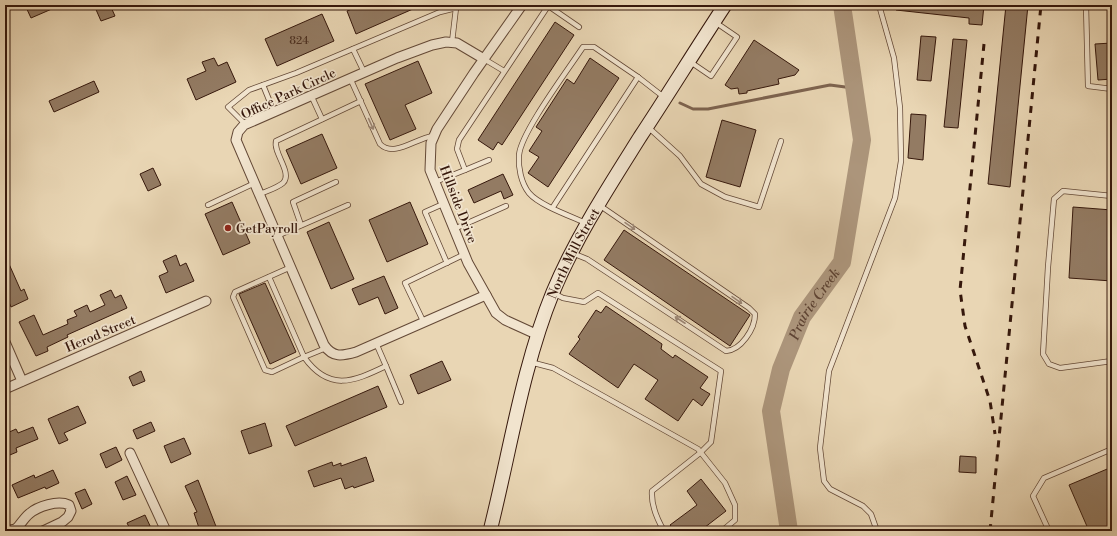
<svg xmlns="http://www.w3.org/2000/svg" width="1117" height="536" viewBox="0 0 1117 536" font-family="'Libre Bodoni',serif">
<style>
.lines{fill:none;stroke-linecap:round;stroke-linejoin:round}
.stream{stroke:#7d634f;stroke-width:3}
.river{stroke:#ac957b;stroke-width:18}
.building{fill:#937b63;stroke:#36180c}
.service-casing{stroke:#634836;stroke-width:6}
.minor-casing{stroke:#634836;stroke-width:11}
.secondary-casing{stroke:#36180c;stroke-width:15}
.service{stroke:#f1e4ce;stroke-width:4.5}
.minor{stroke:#f1e4ce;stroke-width:9}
.secondary{stroke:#f1e4ce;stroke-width:13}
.rail{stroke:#36180c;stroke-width:3;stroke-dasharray:7 7;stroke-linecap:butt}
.oneway{stroke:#9d8877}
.poi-dot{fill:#8f2418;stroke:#f1e4ce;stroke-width:1.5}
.labels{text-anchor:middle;stroke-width:3.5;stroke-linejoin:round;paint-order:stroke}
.number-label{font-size:11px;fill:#4d3122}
.street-label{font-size:13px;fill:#36180c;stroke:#f1e4ce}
.poi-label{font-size:13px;fill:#36180c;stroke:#f1e4ce;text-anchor:start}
.water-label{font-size:14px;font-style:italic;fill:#5f4433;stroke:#f1e4ce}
</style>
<rect width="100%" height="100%" fill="#e9d6b4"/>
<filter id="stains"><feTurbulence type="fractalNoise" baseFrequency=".005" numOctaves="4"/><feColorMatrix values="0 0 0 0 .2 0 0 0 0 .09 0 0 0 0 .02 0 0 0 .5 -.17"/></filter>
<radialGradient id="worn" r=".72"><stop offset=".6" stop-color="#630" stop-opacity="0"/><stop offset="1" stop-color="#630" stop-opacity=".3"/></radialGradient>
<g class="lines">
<polyline class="stream" points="680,103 693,109 708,109 830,85 853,88"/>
<path class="river" id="s1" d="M789,531l-18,-120 10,-42 21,-52 40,-55 20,-122 -20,-135"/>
</g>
<g class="building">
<polygon points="25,5 61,5 31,18"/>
<polygon points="94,5 110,5 115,16 101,21"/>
<polygon points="361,5 422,5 356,34 347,11"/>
<polygon points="897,5 984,5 982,25 969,24 969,18 896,10"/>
<polygon points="1006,5 1028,5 1010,187 988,184"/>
<polygon points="322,14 334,41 277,66 265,39"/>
<polygon points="555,22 574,35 502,145 498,142 493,150 478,140"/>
<polygon points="921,36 936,37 931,81 917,80"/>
<polygon points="953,39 967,40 958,128 944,127"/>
<polygon points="754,40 799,70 795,75 778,79 779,84 747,91 747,93 739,94 738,88 731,89 725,85"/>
<polygon points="1112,43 1112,79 1098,80 1095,44"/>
<polygon points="214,58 218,66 227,62 236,82 196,100 187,79 206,71 202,62"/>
<polygon points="590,58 619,78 548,187 528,173 539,157 529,151 542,131 536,127 567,79 574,84"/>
<polygon points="418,61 432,93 405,105 416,129 390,140 365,84"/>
<polygon points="94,81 99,92 54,112 49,101"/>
<polygon points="911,114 926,115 923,160 908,158"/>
<polygon points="722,120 756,130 740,187 706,177"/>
<polygon points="322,134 337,168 301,184 286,150"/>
<polygon points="153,168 161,185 148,191 140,174"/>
<polygon points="503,174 513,195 504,199 501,191 474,203 468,190"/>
<polygon points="232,202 250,243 223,255 205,214"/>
<polygon points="410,202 428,244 387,262 369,220"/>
<polygon points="1073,207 1112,210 1112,281 1069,278"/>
<polygon points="329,222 354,279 331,289 307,232"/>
<polygon points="624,230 750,315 730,346 604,260"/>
<polygon points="5,255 21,291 24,289 28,299 11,307 5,292"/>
<polygon points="176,255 180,266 186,263 194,281 166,293 159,276 168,272 163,261"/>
<polygon points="384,276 398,308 385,314 378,297 359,305 352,289"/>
<polygon points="265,283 296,352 270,364 239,294"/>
<polygon points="111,290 115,298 121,295 127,308 67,335 68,337 47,347 48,351 36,356 19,322 34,315 43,335 68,324 67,320 77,316 74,311 87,305 90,312 105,305 100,295"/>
<polygon points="606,306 662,344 661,349 673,358 675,355 708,377 700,388 710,394 702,406 693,399 678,421 645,399 658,380 634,364 618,388 569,354 580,339 578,337 596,310 601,313"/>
<polygon points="442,361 451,380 418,394 410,375"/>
<polygon points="141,371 145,381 133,386 129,377"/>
<polygon points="378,386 387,407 295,446 286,426"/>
<polygon points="78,406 86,423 64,433 68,440 59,444 48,419"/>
<polygon points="151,422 155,431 137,439 133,430"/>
<polygon points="265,423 272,446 249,454 241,431"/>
<polygon points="33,427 38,439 16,448 17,452 5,457 5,434 16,429 18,433"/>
<polygon points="184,438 191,454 171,463 164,446"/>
<polygon points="116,447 122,460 106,468 100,454"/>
<polygon points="960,456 976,457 976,473 959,472"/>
<polygon points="366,457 374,481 354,488 353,486 345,489 341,478 314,487 308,471 332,462 333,466 341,463 341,466"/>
<polygon points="1112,467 1112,531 1089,531 1069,485"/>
<polygon points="53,470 59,483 46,489 45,487 18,498 12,485 34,475 35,478"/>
<polygon points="127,476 136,495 123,500 115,482"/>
<polygon points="701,479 726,511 700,531 675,531 670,525 697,505 687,491"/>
<polygon points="198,480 217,529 210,531 200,531 194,513 197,512 185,486"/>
<polygon points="85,489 92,504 82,509 75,493"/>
<polygon points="145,515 151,528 144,531 131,531 127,523"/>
</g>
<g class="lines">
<defs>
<g id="service">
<polyline points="547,5 579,27"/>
<polyline points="1086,5 1088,86 1112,89"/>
<polyline points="452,42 456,8 462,5"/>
<polyline points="353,49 364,72"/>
<polyline points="484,59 504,71"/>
<polyline points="689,61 711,76 737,37 715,22"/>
<path d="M350,78l30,66c14,14 36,-6 53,-8"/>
<polyline points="263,85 274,112"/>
<polyline points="311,95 322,119"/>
<polyline points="245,124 228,107 249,90 296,73 440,12 456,8 455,5"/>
<polyline points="649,128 680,156 701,184 725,197 759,207 781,141"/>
<polyline points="465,170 489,160"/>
<polyline points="435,182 465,170 457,149 459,140 548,6"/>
<path d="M260,194c7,-3 17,-6 23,-11 10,-10 -10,-30 -7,-42l85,-40"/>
<polyline points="1112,196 1063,191 1054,199 1048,267 1043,354 1049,364 1060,368 1112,361"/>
<polyline points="443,204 425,212 447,263"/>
<polyline points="208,205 255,183"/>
<polyline points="553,207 638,77"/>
<path d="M586,223c-16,-7 -47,-18 -57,-30 -8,-10 -11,-26 -10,-38 2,-23 49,-85 64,-108h11l44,30 27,21"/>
<polyline points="301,225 293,202 336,182"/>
<polyline points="454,229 506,206"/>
<polyline points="277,236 348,205"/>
<path d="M572,253l15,6 139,92c15,-1 29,-22 29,-37l-6,-6 -150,-103"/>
<path d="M291,267l-56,25 -2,5 32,73 7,2 32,-15c25,35 49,25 82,9l-10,-23"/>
<polyline points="269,277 304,357 326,348"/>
<path d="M553,293l10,5 21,4 14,-9 123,78 -10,71 -11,11 -48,38c-1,14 5,28 12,40"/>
<polyline points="424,323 405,283 465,254"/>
<polyline points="530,362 553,368 698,449 725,483 735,505 735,520 722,531"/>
<polyline points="386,366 401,402"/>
<polyline points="877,531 871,514 863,506 830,489 824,481 820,448 829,371 895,198 901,161 900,108 894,58 879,5"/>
<polyline points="1049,531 1033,496 1044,478 1112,449"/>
</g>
<g id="minor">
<polyline points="522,5 474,73 437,129 431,143 430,170 468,263 496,313 505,320 538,335"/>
<path d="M484,59l-27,-16 -11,-1 -14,3 -35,13 -153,67 -6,7 -2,8 88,205c9,13 18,11 32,7l130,-57"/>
<polyline points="5,342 22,381"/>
<polyline points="5,389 206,301"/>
<polyline points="130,453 166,531"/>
<path d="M16,529c5,-5 8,-11 13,-15 9,-8 29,-14 40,-9l2,6 -3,6 -6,5 -19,9"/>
<polyline points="5,531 16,529 18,531"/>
</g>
<g id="secondary">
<path id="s2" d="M490,531c20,-79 32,-163 63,-239 23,-55 55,-104 87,-155 29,-44 56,-88 85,-132"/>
</g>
</defs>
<use href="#service" class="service-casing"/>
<use href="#minor" class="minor-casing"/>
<use href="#secondary" class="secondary-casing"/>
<use href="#service" class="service"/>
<use href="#minor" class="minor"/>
<use href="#secondary" class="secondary"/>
<g class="rail">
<polyline points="984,44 960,290 965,326 990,401 995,434"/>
<polyline points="990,531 1041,5"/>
</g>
</g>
<defs><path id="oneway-shaft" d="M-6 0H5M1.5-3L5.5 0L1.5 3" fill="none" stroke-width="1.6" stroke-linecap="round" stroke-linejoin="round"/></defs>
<g class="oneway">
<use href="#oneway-shaft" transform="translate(371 124) rotate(66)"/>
<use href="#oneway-shaft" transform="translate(630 226) rotate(35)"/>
<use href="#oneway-shaft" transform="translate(737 300) rotate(35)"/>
<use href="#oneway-shaft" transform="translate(680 320) rotate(-147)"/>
</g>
<circle class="poi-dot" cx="228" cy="228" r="4"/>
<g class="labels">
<g class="number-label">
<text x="299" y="44">824</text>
</g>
<g class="street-label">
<text transform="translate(288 93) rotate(-25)" y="5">Office Park Circle</text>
<text transform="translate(459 204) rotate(69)" y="5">Hillside Drive</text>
<text dy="5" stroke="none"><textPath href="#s2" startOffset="291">North Mill Street</textPath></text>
<text transform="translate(100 333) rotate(-23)" y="5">Herod Street</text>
</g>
<g class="poi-label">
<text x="236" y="233">GetPayroll</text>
</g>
<g class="water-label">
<text dy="5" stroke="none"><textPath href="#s1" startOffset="238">Prairie Creek</textPath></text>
</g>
</g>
<rect width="1117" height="536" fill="none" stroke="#e9d6b4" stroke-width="20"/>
<rect x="6" y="6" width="1105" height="524" fill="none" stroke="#36180c" stroke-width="2"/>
<rect x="10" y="10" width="1097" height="516" fill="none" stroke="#36180c"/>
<rect width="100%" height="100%" filter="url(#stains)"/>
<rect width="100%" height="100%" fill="url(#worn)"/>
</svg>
